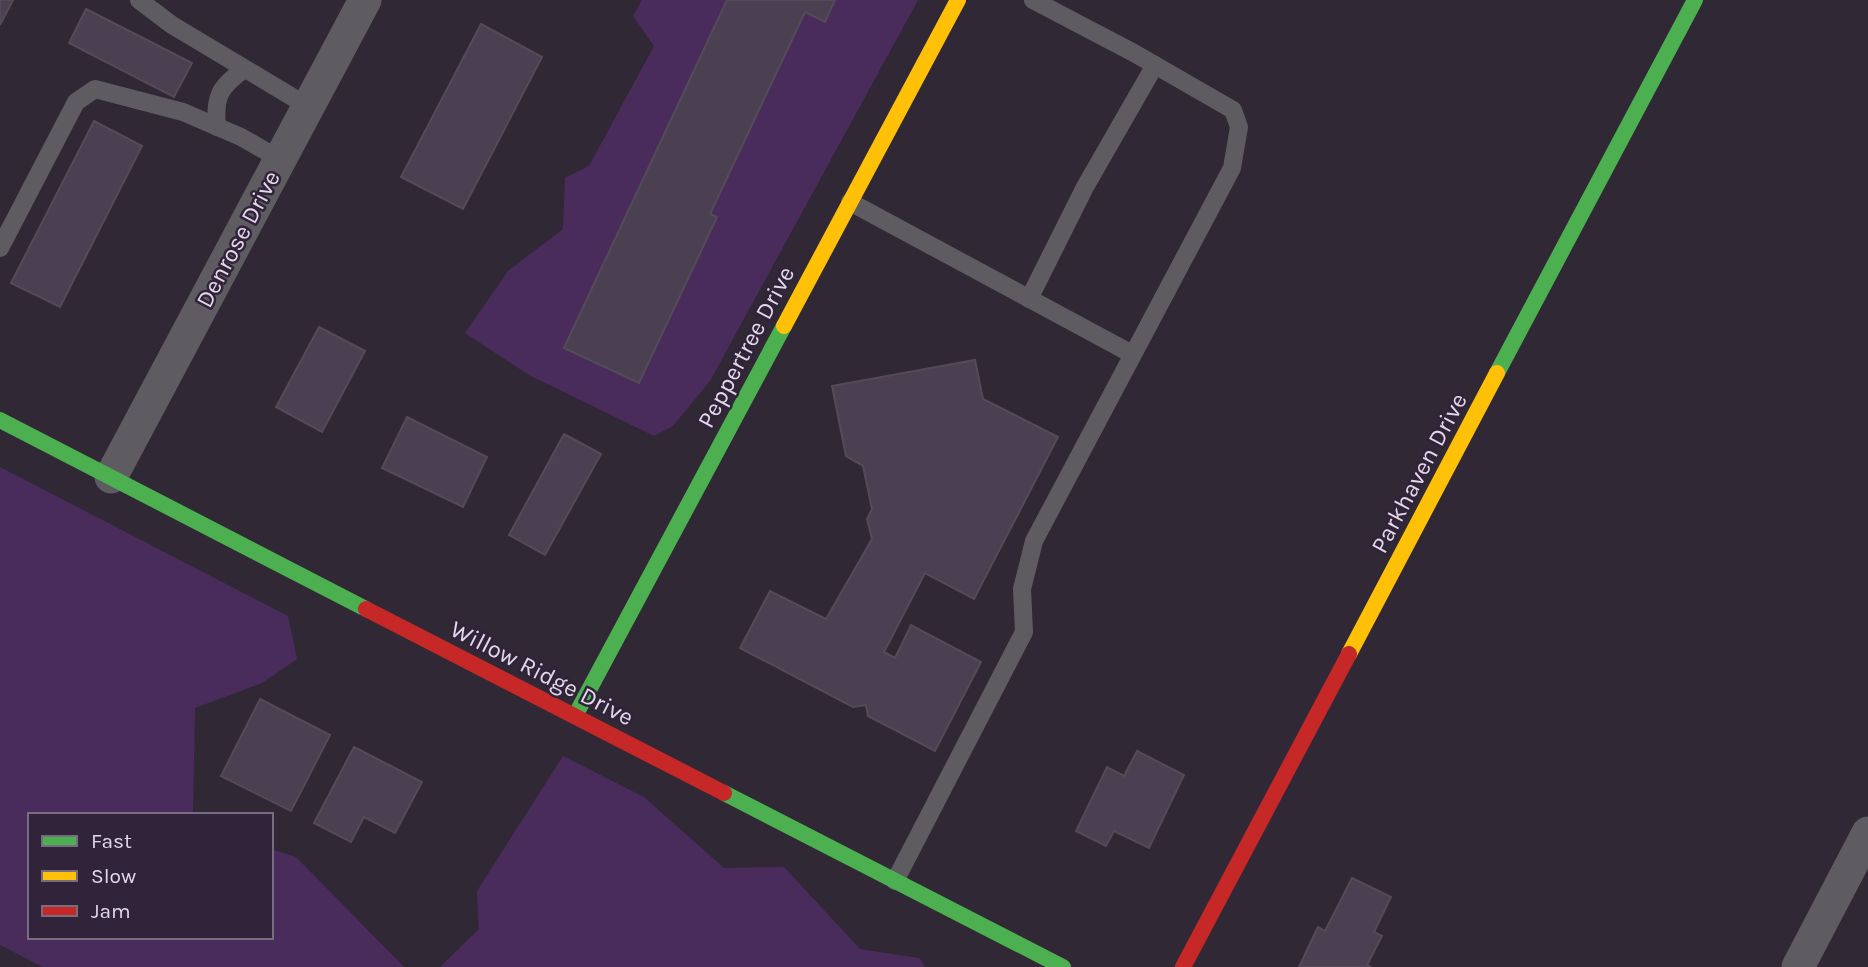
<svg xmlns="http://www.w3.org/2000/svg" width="1868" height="967" viewBox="0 0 1868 967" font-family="Karla,sans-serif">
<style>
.green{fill:#4a2c5c}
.building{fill:#4b3f52;stroke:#534c57;stroke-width:2}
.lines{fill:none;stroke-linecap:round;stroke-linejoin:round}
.lane{stroke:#5e5b61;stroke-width:18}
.street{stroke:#5e5b61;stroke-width:33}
.fast{stroke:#4caf50;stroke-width:16}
.slow{stroke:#ffc107;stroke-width:16}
.jam{stroke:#c62828;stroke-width:16}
.labels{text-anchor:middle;stroke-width:5;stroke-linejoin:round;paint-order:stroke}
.street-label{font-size:24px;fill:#e2d9e8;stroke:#31233a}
</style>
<rect width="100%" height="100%" fill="#302835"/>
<g class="green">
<polygon points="642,0 918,0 710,381 673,426 654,436 529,375 465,333 508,271 563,229 565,178 589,166 654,46 633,16"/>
<polygon points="0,467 288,616 297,659 262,683 195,708 193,815 30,815 30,937 271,937 271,849 296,857 404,967 43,967 0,945"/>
<polygon points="563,756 644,797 724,868 784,867 860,949 919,958 925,967 440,967 479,929 477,891"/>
</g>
<g class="building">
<polygon points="0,0 13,0 0,25"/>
<polygon points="727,0 835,0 825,22 805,12 710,214 717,217 639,383 564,348"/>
<polygon points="86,9 192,63 174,97 69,43"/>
<polygon points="481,24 542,57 463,209 401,177"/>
<polygon points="94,121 142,146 60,307 11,283"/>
<polygon points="319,327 365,351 322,432 276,407"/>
<polygon points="975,360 983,399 1058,437 974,599 925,573 884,652 895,658 911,625 981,662 935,751 868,716 866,705 853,707 740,648 770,591 826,619 872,539 867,519 872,509 863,466 846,456 832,386"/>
<polygon points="407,417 487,457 463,507 382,468"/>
<polygon points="564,434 601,454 545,555 509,535"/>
<polygon points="260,699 330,735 291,811 221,776"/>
<polygon points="354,747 422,782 395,833 364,817 351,842 314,823"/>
<polygon points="1137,751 1184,775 1149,848 1114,831 1106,846 1076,831 1107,767 1124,776"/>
<polygon points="1352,878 1391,897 1374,932 1382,936 1367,965 1371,967 1299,967 1318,927 1325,931"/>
</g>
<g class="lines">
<g class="lane">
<polyline points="139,0 172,25 309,107"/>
<path d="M217,127c-3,-31 3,-40 27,-58"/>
<polyline points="850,202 1132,354"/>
<polyline points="0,248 76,102 95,89 183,112 241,137 281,160"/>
<polyline points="1029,299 1085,187 1155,65"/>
<polyline points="895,881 1024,632 1022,589 1034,541 1232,168 1239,127 1233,110 1134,53 1033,0"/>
</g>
<g class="street">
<polyline points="111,477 365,0"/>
<polyline points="1798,967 1868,833"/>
</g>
<g class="fast">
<polyline points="1497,373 1695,0"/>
<polyline points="0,420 366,609"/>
<polyline points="575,716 784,326"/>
<polyline points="724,793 1063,967"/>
</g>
<g class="slow">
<polyline points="784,326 958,0"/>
<polyline points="1349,654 1497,373"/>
</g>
<g class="jam">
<polyline points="366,609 724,793"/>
<polyline points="1183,967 1349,654"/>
</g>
</g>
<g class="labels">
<g class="street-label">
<text transform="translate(238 239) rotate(-62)" y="8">Denrose Drive</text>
<text transform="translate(746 347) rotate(-62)" y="8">Peppertree Drive</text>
<text transform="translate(1419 473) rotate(-62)" y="8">Parkhaven Drive</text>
<text transform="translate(542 673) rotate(27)" y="8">Willow Ridge Drive</text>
</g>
</g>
<rect x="28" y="813" width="245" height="126" fill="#31233a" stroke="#786c80" stroke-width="2"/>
<rect x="42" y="836" width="35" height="10" fill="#4caf50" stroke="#786c80" stroke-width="2"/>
<text x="91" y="848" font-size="21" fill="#e2d9e8">Fast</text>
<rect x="42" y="871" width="35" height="10" fill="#ffc107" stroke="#786c80" stroke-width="2"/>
<text x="91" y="883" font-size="21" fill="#e2d9e8">Slow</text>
<rect x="42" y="906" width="35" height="10" fill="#c62828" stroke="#786c80" stroke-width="2"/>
<text x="91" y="918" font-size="21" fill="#e2d9e8">Jam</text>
</svg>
